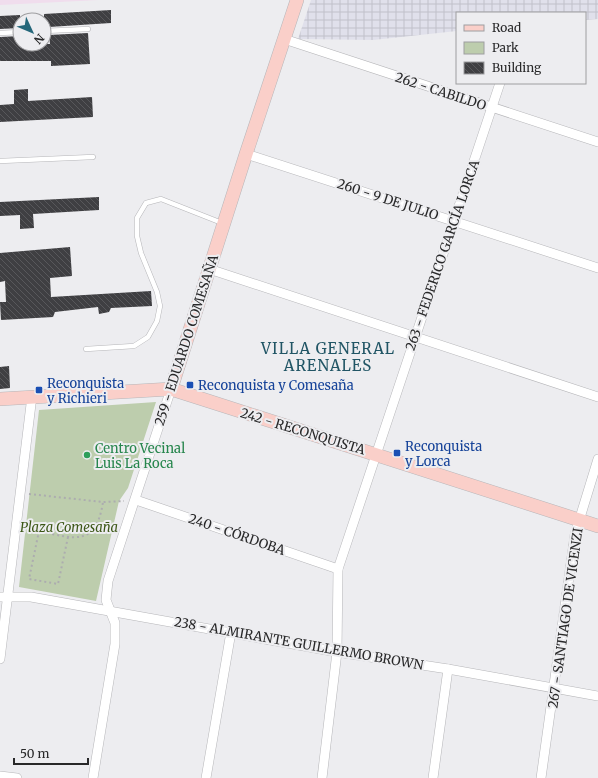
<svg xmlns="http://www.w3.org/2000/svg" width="598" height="778" viewBox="0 0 598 778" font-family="Merriweather,serif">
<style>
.commercial{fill:#f0dded}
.industrial{fill:url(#industrial-grid)}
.green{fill:#bdcdad}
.building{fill:url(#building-back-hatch)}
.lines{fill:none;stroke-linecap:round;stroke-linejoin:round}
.lane-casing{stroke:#b6b6b9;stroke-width:5.5}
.street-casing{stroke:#b6b6b9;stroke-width:10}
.secondary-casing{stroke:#b6b6b9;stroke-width:14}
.path{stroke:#acacaf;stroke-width:2;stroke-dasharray:2 3;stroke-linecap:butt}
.lane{stroke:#fff;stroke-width:4.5}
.street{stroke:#fff;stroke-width:9}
.secondary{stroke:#facfc9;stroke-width:13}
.transit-dot{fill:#1a4fb4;stroke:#ededf0;stroke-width:1.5}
.leisure-dot{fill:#2e9e5b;stroke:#ededf0;stroke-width:1.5}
.labels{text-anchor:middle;stroke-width:4;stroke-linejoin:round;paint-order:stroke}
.street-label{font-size:13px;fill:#282829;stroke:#ededf0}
.transit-label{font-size:13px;fill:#164399;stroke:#ededf0;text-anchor:start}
.leisure-label{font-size:13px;fill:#27864d;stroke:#ededf0;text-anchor:start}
.park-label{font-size:13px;font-style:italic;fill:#3c5716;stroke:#ededf0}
.quarter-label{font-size:15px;letter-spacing:1px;fill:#215565;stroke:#ededf0}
</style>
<defs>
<pattern id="industrial-grid" width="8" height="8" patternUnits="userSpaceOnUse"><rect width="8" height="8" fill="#e0e0eb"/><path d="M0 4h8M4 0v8" fill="none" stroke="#c0c0ca"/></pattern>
<pattern id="building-back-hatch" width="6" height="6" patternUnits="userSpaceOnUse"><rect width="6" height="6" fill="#3f3f42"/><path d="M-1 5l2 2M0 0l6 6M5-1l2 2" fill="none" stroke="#58585b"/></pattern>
</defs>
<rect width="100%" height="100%" fill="#ededf0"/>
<polygon class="commercial" points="0,0 99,0 0,5"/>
<polygon class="industrial" points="311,0 598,0 598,19 585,20 585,13 457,13 457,31 373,40 298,39"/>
<polygon class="green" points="156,402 128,488 119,501 96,601 19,587 39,410"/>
<g class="building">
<polygon points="111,10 111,23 49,27 49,25 44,26 44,14"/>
<polygon points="20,15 20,28 0,29 0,16"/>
<polygon points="88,33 90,64 51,66 51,61 0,61 0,37 20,36 20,44 50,44 49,35"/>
<polygon points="28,89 28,101 92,97 93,117 0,122 0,105 14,104 14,90"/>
<polygon points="99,197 99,210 33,214 34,228 20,229 20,215 0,216 0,202"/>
<polygon points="70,247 72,276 50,278 51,297 151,291 152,306 111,308 109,312 99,314 98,307 55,312 53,317 1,320 0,302 6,302 5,281 0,282 0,253"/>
<polygon points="9,366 10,388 0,389 0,367"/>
</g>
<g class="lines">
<defs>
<g id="lane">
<polyline points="44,31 88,29"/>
<polyline points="0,33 20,32"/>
<polyline points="0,161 93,157"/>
<polyline points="86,349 134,346 148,337 157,321 160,306 157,292 141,253 137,236 137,218 146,203 161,199 222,223"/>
</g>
<g id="street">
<polyline points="284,39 598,142"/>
<polyline points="246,154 598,268"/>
<polyline points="209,269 598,397"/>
<polyline points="136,500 338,569"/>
<polyline points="0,597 31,597 337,652 448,669 598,696"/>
<polyline points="0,659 32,396"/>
<polyline points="0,776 17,778"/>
<polyline points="93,778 115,644 115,623 106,600 108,581 171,389"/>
<polyline points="206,778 231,632"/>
<polyline points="322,778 337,652 338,569 500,83"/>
<polyline points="433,778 448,669"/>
<polyline points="541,778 575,534 598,459"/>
</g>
<g id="secondary">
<polyline points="171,389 246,154 297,0"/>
<polyline points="0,399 171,389 598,526"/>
</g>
</defs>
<use href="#lane" class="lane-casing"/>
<use href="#street" class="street-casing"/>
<use href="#secondary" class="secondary-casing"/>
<g class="path">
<polyline points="29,494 103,502 124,501"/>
<path d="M68,537l-10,47 -29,-5 10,-48c36,8 57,16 64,-29"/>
</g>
<use href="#lane" class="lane"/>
<use href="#street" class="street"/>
<use href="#secondary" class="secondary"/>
</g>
<g class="transit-dot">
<rect x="186" y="381" width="8" height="8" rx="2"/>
<rect x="35" y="386" width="8" height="8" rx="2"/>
<rect x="393" y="449" width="8" height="8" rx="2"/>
</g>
<circle class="leisure-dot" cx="87" cy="455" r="4"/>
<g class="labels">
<g class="street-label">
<text transform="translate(441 91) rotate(18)" y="5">262 - CABILDO</text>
<text transform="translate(388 199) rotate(18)" y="5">260 - 9 DE JULIO</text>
<text transform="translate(442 255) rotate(-71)" y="5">263 - FEDERICO GARCÍA LORCA</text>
<text transform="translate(186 340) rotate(-72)" y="5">259 - EDUARDO COMESAÑA</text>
<text transform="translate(303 431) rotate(17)" y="5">242 - RECONQUISTA</text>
<text transform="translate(237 534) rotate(19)" y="5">240 - CÓRDOBA</text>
<text transform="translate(565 618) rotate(-82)" y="5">267 - SANTIAGO DE VICENZI</text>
<text transform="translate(299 643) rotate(10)" y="5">238 - ALMIRANTE GUILLERMO BROWN</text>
</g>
<g class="transit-label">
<text x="47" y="388">Reconquista<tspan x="47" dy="15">y Richieri</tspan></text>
<text x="198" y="390">Reconquista y Comesaña</text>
<text x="405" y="451">Reconquista<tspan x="405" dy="15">y Lorca</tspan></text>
</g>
<g class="leisure-label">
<text x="95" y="453">Centro Vecinal<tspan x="95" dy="15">Luis La Roca</tspan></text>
</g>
<g class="park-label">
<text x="69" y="532">Plaza Comesaña</text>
</g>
<g class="quarter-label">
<text x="328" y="354">VILLA GENERAL<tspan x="328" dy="17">ARENALES</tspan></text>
</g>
</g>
<rect x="456" y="12" width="130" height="72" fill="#ededf0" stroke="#9e9ea0"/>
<rect x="464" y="25" width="20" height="6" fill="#facfc9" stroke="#9e9ea0"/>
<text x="492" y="32" font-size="12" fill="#282829">Road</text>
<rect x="464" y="42" width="20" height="12" fill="#bdcdad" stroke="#9e9ea0"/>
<text x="492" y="52" font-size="12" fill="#282829">Park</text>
<rect x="464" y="62" width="20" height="12" fill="url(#building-back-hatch)" stroke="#9e9ea0"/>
<text x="492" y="72" font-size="12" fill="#282829">Building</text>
<g transform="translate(32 32) rotate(134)"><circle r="19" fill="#ededf0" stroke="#9e9ea0"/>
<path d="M0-3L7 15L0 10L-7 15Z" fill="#25677a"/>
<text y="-6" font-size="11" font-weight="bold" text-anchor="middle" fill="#282829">N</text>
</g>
<path d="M14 758v6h74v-6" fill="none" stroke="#282829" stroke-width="2"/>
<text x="20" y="758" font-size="12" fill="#282829" stroke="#ededf0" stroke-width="3" paint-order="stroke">50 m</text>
</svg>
